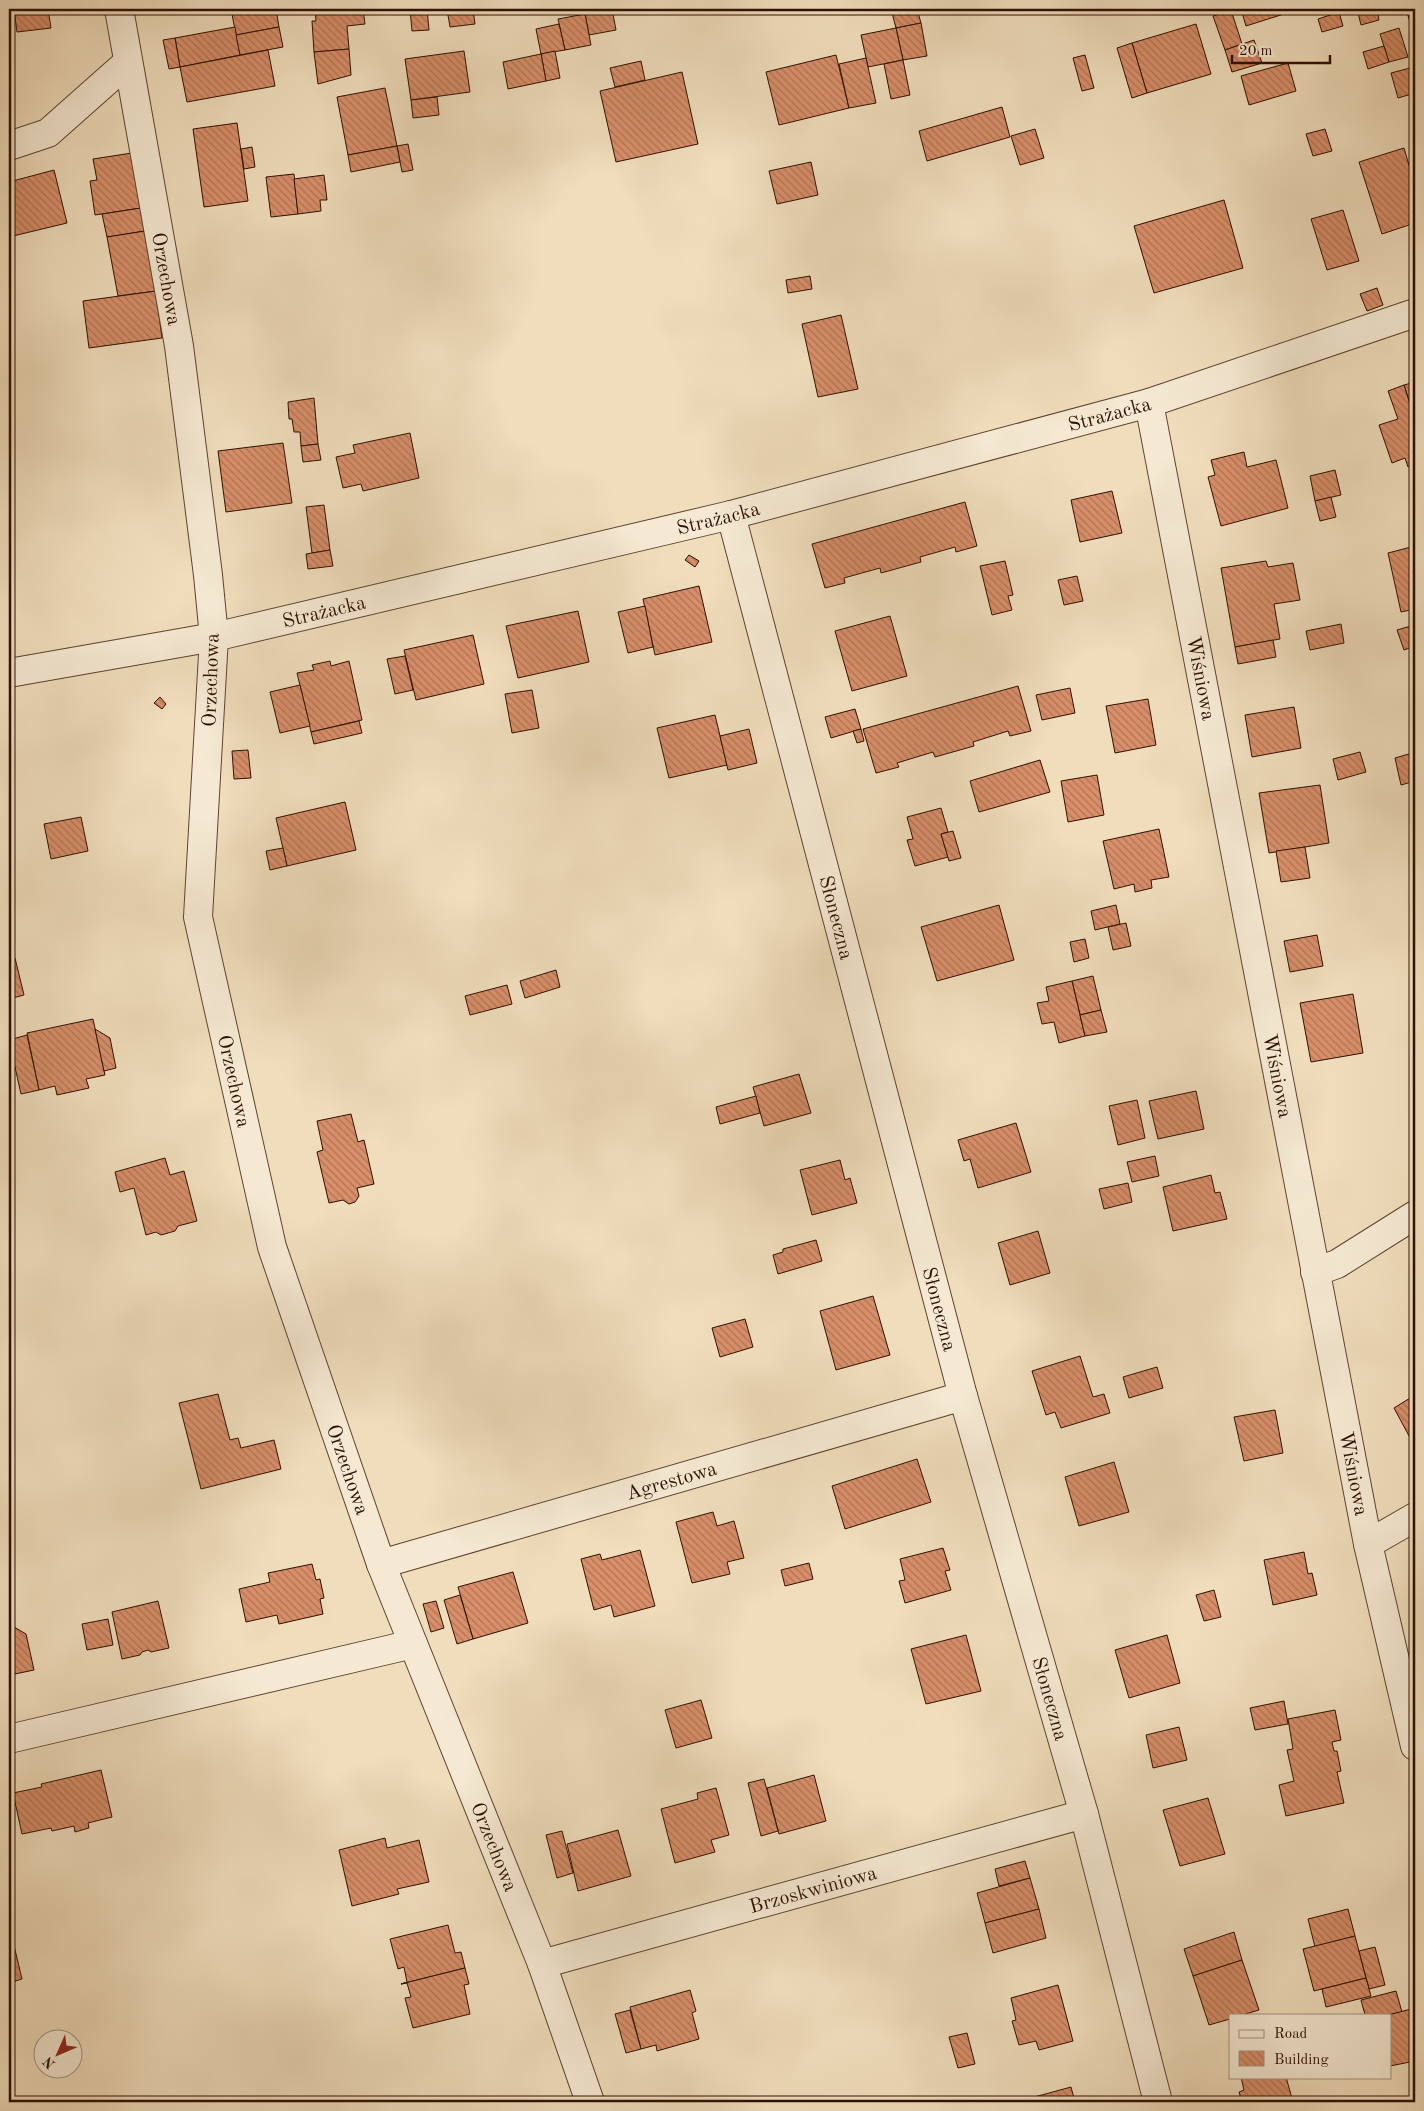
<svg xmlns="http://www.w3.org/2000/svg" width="1424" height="2111" viewBox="0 0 1424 2111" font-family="'Old Standard TT',serif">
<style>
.building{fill:url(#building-back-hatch);stroke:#2e1000}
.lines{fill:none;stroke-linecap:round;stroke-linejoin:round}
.minor-casing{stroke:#5e432f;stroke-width:30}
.minor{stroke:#f5e9d3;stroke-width:28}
.labels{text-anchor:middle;stroke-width:5;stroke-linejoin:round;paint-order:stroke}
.street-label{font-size:20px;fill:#2e1000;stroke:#f5e9d3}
</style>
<defs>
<pattern id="building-back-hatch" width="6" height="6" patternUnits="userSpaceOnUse" patternTransform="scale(1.25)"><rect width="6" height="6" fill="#d88f6a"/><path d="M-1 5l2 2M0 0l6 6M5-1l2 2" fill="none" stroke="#b07355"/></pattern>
</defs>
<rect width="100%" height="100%" fill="#f0ddbc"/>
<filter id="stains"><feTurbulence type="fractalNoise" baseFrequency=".004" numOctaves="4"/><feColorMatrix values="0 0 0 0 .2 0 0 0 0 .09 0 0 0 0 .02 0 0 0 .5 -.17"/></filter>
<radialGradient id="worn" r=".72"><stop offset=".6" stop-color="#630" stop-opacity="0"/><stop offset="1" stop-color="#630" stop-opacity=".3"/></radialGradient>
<g class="building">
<polygon points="14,9 48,9 51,28 17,32"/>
<polygon points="231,9 276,9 279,27 236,35"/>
<polygon points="315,9 363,9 365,24 347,26 349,49 314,52 312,21 316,21"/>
<polygon points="410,9 427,9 429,30 412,31"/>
<polygon points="447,9 473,9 475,24 450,27"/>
<polygon points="612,9 616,30 589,35 585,14"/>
<polygon points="891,9 917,9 921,23 896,28"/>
<polygon points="1241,9 1285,9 1287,13 1246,26"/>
<polygon points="1357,9 1377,9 1379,20 1361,25"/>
<polygon points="1406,9 1415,9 1415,20 1410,22"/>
<polygon points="1231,10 1242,44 1225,50 1213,16"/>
<polygon points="1339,12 1343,26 1322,32 1318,19"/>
<polygon points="585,14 591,45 565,50 558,19"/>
<polygon points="921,23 927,56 903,60 896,28"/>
<polygon points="559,24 565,50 541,54 536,29"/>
<polygon points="1196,24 1211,74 1147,93 1132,43"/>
<polygon points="235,27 240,55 180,67 175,38"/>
<polygon points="279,27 283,47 240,55 236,35"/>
<polygon points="896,28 903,60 868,67 861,35"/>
<polygon points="1399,28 1408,57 1389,62 1380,34"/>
<polygon points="175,38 180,67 169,69 163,40"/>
<polygon points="1254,40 1262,63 1232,72 1225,50"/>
<polygon points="1132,43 1147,93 1132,98 1117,48"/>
<polygon points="1384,46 1389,62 1368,69 1363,52"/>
<polygon points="349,49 351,75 318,84 314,52"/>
<polygon points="268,50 275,86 187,102 180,67"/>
<polygon points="464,51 470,92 411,100 405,59"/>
<polygon points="555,51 560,78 546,81 541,54"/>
<polygon points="541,54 546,81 508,89 503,62"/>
<polygon points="836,55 849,108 779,125 766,72"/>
<polygon points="1085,55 1094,88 1082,91 1073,58"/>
<polygon points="866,58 876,103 849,108 839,64"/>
<polygon points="903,60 910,95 891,99 884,64"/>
<polygon points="641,61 645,80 615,87 610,68"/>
<polygon points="1288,63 1296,91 1249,105 1241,76"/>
<polygon points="1410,68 1415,86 1415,93 1398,98 1391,73"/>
<polygon points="682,72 698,144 616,162 600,91"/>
<polygon points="385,88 397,146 348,155 337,97"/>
<polygon points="437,97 439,115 413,118 411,100"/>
<polygon points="1002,107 1010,137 927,161 919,131"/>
<polygon points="237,123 248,201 204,207 193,129"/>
<polygon points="1035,129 1044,158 1020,165 1011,136"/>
<polygon points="1325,129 1332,151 1313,156 1306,134"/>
<polygon points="408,144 413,170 402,172 397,146"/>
<polygon points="397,146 400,162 351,172 348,155"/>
<polygon points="252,147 255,167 244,169 241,149"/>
<polygon points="1404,148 1411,172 1415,171 1415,223 1382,234 1359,162"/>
<polygon points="132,153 141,208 95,215 90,181 97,180 93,159"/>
<polygon points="811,162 818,195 777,204 769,171"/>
<polygon points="54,170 67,223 9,237 9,182"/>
<polygon points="294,174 298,214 271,217 266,177"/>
<polygon points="324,175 327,200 320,200 321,211 298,214 294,179"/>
<polygon points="1224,200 1243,268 1154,293 1134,226"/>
<polygon points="141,208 145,231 107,237 102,214"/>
<polygon points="1343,210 1359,261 1327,270 1311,219"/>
<polygon points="145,231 156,291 118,296 107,237"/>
<polygon points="810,276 812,289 788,293 786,280"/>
<polygon points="1377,288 1383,305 1367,311 1360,294"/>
<polygon points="156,291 162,338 89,348 83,301"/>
<polygon points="841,315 858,389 818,397 802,324"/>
<polygon points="1415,382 1415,420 1404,385"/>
<polygon points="1404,385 1415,420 1415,464 1408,467 1405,458 1392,463 1379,425 1398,419 1388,391"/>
<polygon points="314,398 318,444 301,446 300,432 294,432 292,419 289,419 288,402"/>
<polygon points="410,433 419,478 363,491 361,484 343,488 336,457 355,453 353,445"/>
<polygon points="283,443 292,503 226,512 218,451"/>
<polygon points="318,444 321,460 303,462 301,446"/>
<polygon points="1244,452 1247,467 1276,460 1288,508 1221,526 1208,477 1215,475 1211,460"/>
<polygon points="1335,470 1341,495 1315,501 1310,476"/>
<polygon points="1112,491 1122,533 1080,542 1071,500"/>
<polygon points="1331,497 1336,517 1320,521 1315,501"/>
<polygon points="965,502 977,546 956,552 955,547 920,557 921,562 881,573 880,568 844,578 845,583 825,588 812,544"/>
<polygon points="324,505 330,550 312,553 306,507"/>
<polygon points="1415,546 1415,609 1401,612 1388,553"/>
<polygon points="330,550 333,566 308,569 306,554"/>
<polygon points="689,555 699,561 695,567 685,560"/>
<polygon points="1005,561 1013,595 1008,596 1012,610 992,615 980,566"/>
<polygon points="1266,561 1268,567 1293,563 1300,600 1274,604 1280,639 1235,647 1221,568"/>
<polygon points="1077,576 1083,601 1064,605 1058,580"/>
<polygon points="699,586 712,642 655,655 643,599"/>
<polygon points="645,606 653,647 628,653 618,612"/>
<polygon points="578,611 589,662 518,678 506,626"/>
<polygon points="890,616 907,676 852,691 835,631"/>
<polygon points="1341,624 1344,643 1310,650 1306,631"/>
<polygon points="1414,625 1415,646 1404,650 1397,630"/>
<polygon points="473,635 484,684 416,700 404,650"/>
<polygon points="1273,640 1276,657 1238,664 1235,647"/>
<polygon points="405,656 413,690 395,694 387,659"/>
<polygon points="330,661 331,666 349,661 362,720 311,732 297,673 314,670 312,665"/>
<polygon points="300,685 310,726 280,733 270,692"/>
<polygon points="1018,686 1031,731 1010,736 1008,731 973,742 974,746 935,757 933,752 897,763 899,767 876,773 863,729"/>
<polygon points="1070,688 1075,713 1042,720 1036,695"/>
<polygon points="532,690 539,728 512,733 505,694"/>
<polygon points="160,697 166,704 162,709 154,703"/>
<polygon points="1148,699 1156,745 1115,753 1106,706"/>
<polygon points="1294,707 1301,748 1252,757 1245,715"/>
<polygon points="855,709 861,729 831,738 825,717"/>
<polygon points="715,715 727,765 669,778 657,728"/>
<polygon points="359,721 362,733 314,744 311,732"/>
<polygon points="749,729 757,763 728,770 720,736"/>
<polygon points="861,729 864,741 857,743 853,731"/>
<polygon points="248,750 251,778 234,779 232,751"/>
<polygon points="1360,752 1366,772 1338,780 1333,759"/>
<polygon points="1412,753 1415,765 1415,781 1401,785 1395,758"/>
<polygon points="1040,760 1050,792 979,812 970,781"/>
<polygon points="1097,775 1104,815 1068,822 1061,781"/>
<polygon points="1320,785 1329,843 1269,853 1259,793"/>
<polygon points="345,802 356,850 287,866 276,818"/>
<polygon points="941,808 948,832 941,834 948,857 915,866 907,840 913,839 907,817"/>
<polygon points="81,817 88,851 51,859 44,824"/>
<polygon points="1159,829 1169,877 1151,880 1152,888 1135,892 1134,884 1114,889 1103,841"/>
<polygon points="953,831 961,858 949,861 941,834"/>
<polygon points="1305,847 1310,878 1281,882 1276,851"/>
<polygon points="283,848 287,866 270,870 266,851"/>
<polygon points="999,905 1014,960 937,981 921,927"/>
<polygon points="1116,905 1120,924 1095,930 1091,911"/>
<polygon points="1126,923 1131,946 1113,950 1108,927"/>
<polygon points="1317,935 1323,966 1290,972 1284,941"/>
<polygon points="1085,939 1089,958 1074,962 1070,942"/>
<polygon points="15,958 24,995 9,999 9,960"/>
<polygon points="556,970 560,987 525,998 520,981"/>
<polygon points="1093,976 1101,1010 1080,1015 1072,981"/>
<polygon points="1072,981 1085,1036 1059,1043 1054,1022 1042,1024 1037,1003 1049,1001 1046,987"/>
<polygon points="507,985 512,1004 470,1015 465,996"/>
<polygon points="1353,994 1363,1053 1311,1062 1300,1003"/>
<polygon points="1101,1010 1107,1032 1085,1036 1080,1015"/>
<polygon points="93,1019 105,1075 86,1079 89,1088 57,1095 55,1086 39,1090 27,1033"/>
<polygon points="95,1029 110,1038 116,1068 104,1071"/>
<polygon points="27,1035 39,1090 21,1094 9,1040"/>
<polygon points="799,1074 811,1113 764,1126 753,1087"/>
<polygon points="1196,1091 1204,1129 1158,1139 1149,1101"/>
<polygon points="756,1096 760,1113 720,1124 716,1107"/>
<polygon points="1137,1100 1145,1138 1118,1145 1109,1106"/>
<polygon points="351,1114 358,1142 364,1140 374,1184 357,1188 359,1196 355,1202 349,1204 343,1200 329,1203 317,1152 323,1150 317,1121"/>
<polygon points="1016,1123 1031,1172 978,1188 970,1159 964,1161 958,1140"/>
<polygon points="1155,1156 1159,1176 1132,1182 1127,1162"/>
<polygon points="165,1158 170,1175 184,1171 197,1221 178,1226 175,1231 161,1235 156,1232 146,1235 134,1188 120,1192 115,1172"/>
<polygon points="840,1160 845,1180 850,1178 857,1203 812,1215 800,1170"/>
<polygon points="1211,1175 1215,1193 1220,1192 1227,1219 1173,1231 1163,1187"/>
<polygon points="1128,1183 1132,1202 1104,1209 1099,1189"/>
<polygon points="1038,1231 1050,1273 1010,1285 998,1243"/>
<polygon points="816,1240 822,1261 778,1274 773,1255 783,1252 783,1249"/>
<polygon points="873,1296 890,1355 836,1370 820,1311"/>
<polygon points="745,1319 753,1347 720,1357 712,1328"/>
<polygon points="1080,1356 1093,1397 1104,1394 1110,1413 1061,1428 1055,1412 1046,1415 1032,1371"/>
<polygon points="1157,1367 1163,1388 1129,1398 1123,1377"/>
<polygon points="218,1394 230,1440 238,1438 241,1448 274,1440 281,1469 201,1489 179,1403"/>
<polygon points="1415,1395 1415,1447 1394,1408"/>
<polygon points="1275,1410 1283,1453 1244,1461 1234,1417"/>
<polygon points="917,1459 931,1502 845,1529 832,1486"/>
<polygon points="1114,1462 1129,1512 1079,1526 1065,1477"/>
<polygon points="713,1512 717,1526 734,1521 744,1558 727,1562 730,1574 692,1583 676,1522"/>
<polygon points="943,1548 950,1570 945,1571 951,1590 905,1603 899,1581 905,1580 900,1559"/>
<polygon points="640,1550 655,1606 614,1617 611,1605 594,1610 581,1559 600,1554 602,1560"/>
<polygon points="1304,1552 1308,1574 1312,1573 1317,1595 1273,1605 1264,1560"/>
<polygon points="809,1563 813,1579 785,1586 781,1570"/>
<polygon points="312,1564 316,1580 320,1579 324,1598 320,1599 323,1614 279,1624 277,1615 246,1622 239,1589 270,1582 268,1573"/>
<polygon points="513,1572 528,1623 473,1639 458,1587"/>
<polygon points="1214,1590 1221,1617 1204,1621 1196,1595"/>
<polygon points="460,1595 473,1639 457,1644 444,1600"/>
<polygon points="158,1601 169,1648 151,1652 148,1650 142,1652 140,1655 122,1659 112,1612"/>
<polygon points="436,1601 444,1628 431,1632 423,1604"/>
<polygon points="108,1619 113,1645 87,1650 82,1624"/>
<polygon points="9,1624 26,1634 34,1670 10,1675 12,1684 9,1685"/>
<polygon points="966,1635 981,1691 926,1704 911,1649"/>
<polygon points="1167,1635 1180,1683 1129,1698 1115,1650"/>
<polygon points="701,1700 712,1738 676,1748 665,1710"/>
<polygon points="1284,1701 1288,1724 1255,1730 1250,1708"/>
<polygon points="1335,1710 1341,1740 1332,1742 1334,1751 1337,1751 1341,1771 1337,1772 1344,1803 1286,1816 1279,1785 1294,1781 1287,1750 1293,1749 1288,1719"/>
<polygon points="1179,1727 1187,1760 1153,1768 1146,1735"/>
<polygon points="101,1770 112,1817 88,1823 89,1828 75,1832 74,1826 52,1831 51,1828 22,1834 13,1793 42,1787 41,1784"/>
<polygon points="814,1775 826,1821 779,1834 767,1788"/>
<polygon points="764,1779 778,1831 761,1836 748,1783"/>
<polygon points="716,1788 729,1835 711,1840 715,1852 675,1863 661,1809 698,1799 697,1793"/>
<polygon points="1208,1798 1225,1854 1180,1866 1163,1810"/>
<polygon points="618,1830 631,1876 578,1891 567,1844"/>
<polygon points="562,1831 573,1873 557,1878 546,1835"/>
<polygon points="385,1838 387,1848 419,1840 429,1882 397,1889 399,1894 352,1906 339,1850"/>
<polygon points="1025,1861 1030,1878 999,1886 995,1869"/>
<polygon points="1030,1878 1039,1909 985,1923 977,1893"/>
<polygon points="1039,1909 1046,1938 993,1953 985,1923"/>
<polygon points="1348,1909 1355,1936 1315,1947 1308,1919"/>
<polygon points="448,1925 455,1953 461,1952 465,1968 401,1984 407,1982 404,1967 398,1969 390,1939"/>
<polygon points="1234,1932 1242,1960 1193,1976 1184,1949"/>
<polygon points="11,1933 22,1979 9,1983 9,1934"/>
<polygon points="1355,1936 1366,1978 1314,1991 1303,1949"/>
<polygon points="1375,1947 1385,1985 1369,1989 1359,1951"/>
<polygon points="1242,1960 1259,2010 1242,2015 1230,2015 1230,2019 1209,2025 1193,1976"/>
<polygon points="465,1968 469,1984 464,1985 470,2014 413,2028 405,1998 411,1997 407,1983 401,1984"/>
<polygon points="1366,1978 1371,1996 1326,2007 1322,1989"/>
<polygon points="1058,1985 1073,2041 1039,2050 1036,2041 1019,2045 1012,2021 1016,2020 1011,1998"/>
<polygon points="690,1990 696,2011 692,2013 699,2039 657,2051 656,2045 641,2049 630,2007"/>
<polygon points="1396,1991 1402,2012 1388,2015 1365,2015 1361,2000"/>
<polygon points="1415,2008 1415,2061 1390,2066 1390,2015 1388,2015"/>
<polygon points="630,2010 641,2049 626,2053 615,2014"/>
<polygon points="967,2033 975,2064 958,2068 949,2037"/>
<polygon points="1241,2077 1286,2077 1293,2102 1242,2102 1239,2092 1244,2090"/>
<polygon points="1071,2087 1075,2102 1028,2102 1027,2099"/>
</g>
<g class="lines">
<defs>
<g id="minor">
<path id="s1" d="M119,9l60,337 29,229 6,62 -16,280 74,330 109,317 161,400 48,138"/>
<polyline points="9,146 48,133 128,62"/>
<path id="s2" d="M1149,403l219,1141 47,202"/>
<path id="s3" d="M731,515l232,881 121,418 74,288"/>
<path id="s4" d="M9,673l205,-36 517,-122 418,-112 266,-90"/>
<polyline points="1315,1272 1337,1264 1415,1215"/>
<polyline points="1368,1544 1415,1517"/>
<path id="s5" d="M381,1564l582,-168"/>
<polyline points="9,1739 413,1644"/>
<path id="s6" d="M542,1964l542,-150"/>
</g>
</defs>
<use href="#minor" class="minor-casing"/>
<use href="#minor" class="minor"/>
</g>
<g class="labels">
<g class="street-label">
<text dy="7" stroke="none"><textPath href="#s1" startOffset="274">Orzechowa</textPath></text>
<text dy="7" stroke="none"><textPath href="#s4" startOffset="1131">Strażacka</textPath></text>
<text dy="7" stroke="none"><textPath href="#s4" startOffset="726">Strażacka</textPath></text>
<text dy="7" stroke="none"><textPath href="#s4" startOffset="321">Strażacka</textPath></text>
<text dy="7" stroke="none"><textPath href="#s2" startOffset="280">Wiśniowa</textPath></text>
<text transform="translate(210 680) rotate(-88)" y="7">Orzechowa</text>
<text dy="7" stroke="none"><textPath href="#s3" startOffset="416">Słoneczna</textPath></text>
<text dy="7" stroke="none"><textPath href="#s2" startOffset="685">Wiśniowa</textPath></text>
<text dy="7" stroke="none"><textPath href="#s1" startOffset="1084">Orzechowa</textPath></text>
<text dy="7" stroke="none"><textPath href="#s3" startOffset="821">Słoneczna</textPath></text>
<text dy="7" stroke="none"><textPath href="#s1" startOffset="1489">Orzechowa</textPath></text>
<text dy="7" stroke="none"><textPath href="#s2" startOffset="1090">Wiśniowa</textPath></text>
<text dy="7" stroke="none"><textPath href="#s5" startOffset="302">Agrestowa</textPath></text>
<text dy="7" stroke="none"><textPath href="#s3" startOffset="1226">Słoneczna</textPath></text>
<text dy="7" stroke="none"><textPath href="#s1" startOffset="1894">Orzechowa</textPath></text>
<text dy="7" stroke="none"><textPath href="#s6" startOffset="281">Brzoskwiniowa</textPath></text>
</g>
</g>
<rect width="1424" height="2111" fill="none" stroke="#f0ddbc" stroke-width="30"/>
<rect x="10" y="10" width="1404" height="2091" fill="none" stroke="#2e1000" stroke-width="2.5"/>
<rect x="15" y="15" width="1394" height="2081" fill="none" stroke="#2e1000"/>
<rect x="1229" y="2014" width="162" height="65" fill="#f5e9d3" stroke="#a5927f"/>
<rect x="1239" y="2030" width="25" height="8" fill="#f5e9d3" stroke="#a5927f"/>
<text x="1274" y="2038" font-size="15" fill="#2e1000">Road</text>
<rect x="1239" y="2051" width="25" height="15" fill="url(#building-back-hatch)" stroke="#a5927f"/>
<text x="1274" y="2064" font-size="15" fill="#2e1000">Building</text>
<g transform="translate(58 2054) rotate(225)"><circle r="24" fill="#f5e9d3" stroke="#a5927f"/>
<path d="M0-4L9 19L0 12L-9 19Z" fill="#8f2418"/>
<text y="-8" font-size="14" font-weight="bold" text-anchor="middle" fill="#2e1000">N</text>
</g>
<path d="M1232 55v8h98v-8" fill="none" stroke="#2e1000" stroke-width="2.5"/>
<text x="1239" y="55" font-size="15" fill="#2e1000" stroke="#f5e9d3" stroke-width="4" paint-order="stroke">20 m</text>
<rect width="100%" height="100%" filter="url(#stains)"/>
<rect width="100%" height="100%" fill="url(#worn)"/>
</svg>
